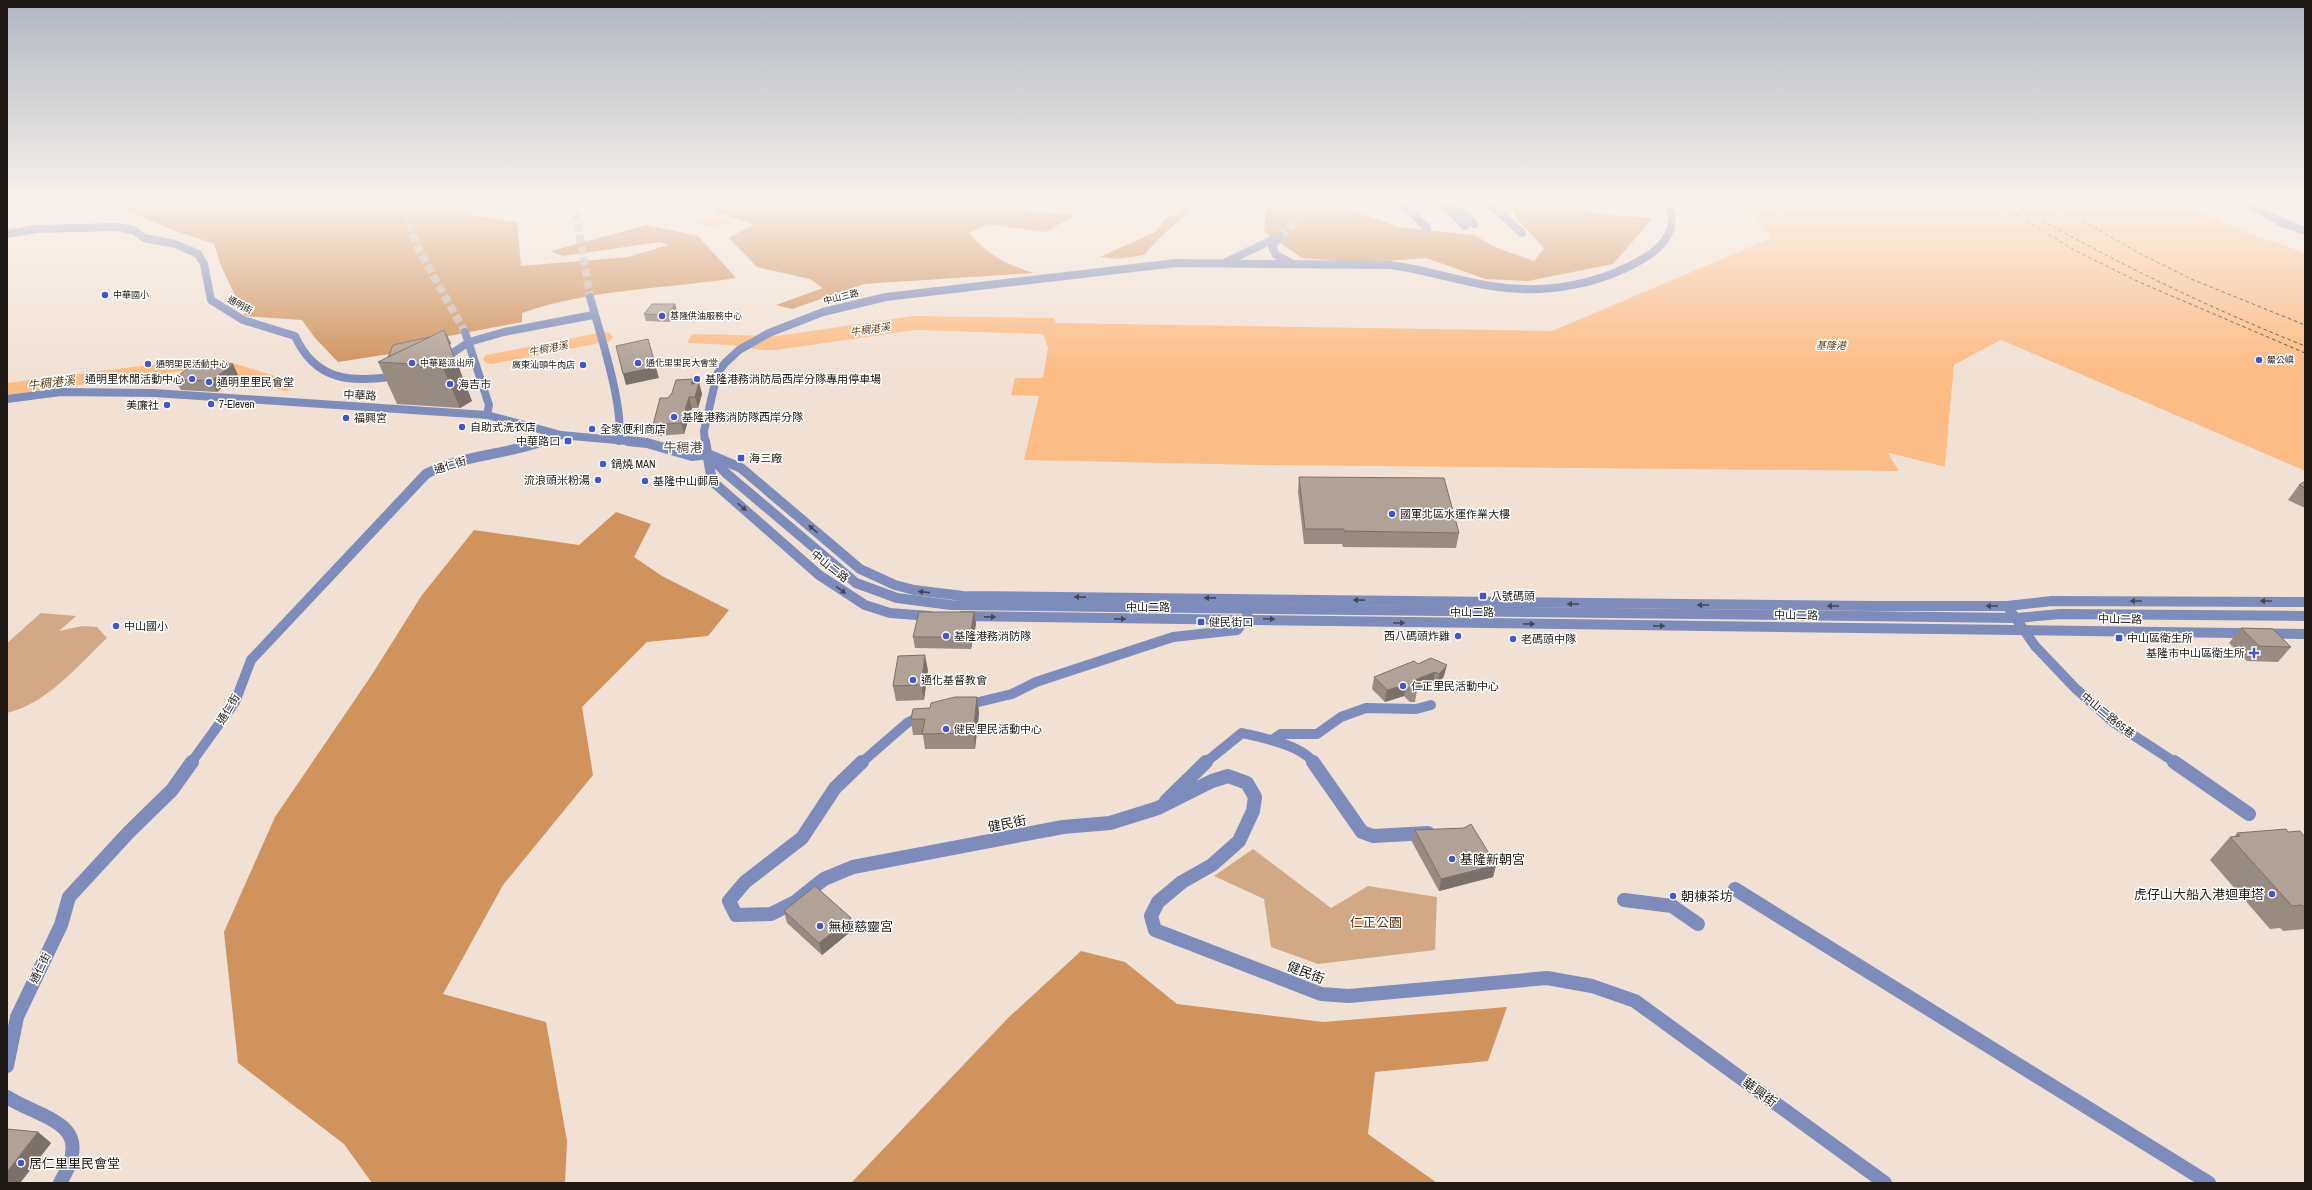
<svg xmlns="http://www.w3.org/2000/svg" width="2312" height="1190" viewBox="0 0 2312 1190" font-family="'Archivo Narrow','Noto Sans TC',sans-serif">
<style>
.green{fill:#d2a885}
.forest{fill:#d0935e}
.water{fill:#fcbc86}
.pier{fill:#f1e1d5}
.lines{fill:none;stroke-linecap:round;stroke-linejoin:round}
.river{fill:#fcbc86;fill-rule:evenodd}
.ferry{stroke:#633a12;stroke-width:1;stroke-dasharray:3.5 3;stroke-linecap:butt}
.minor-tunnel{stroke:#c7b9ae;stroke-width:8;stroke-dasharray:8 3.5;stroke-linecap:butt}
.minor-far2{stroke:#7e8cbb;stroke-width:8}
.minor-far1{stroke:#7e8cbb;stroke-width:10}
.minor{stroke:#7e8cbb;stroke-width:14}
.tertiary-far1{stroke:#7e8cbb;stroke-width:8}
.tertiary{stroke:#7e8cbb;stroke-width:10}
.wall{fill:#988b82}
.shaded-wall{fill:#7c716a}
.building{fill:#b1a297;stroke:#7c716a}
.oneway{fill:#444757}
.poi-dot{fill:#4257ca;stroke:#fff;stroke-width:1.5}
.labels{text-anchor:middle;stroke-width:3;stroke-linejoin:round;paint-order:stroke}
.far-poi-label{font-size:9px;fill:#1e1914;stroke:#fff;text-anchor:start}
.far-street-label{font-size:9px;fill:#1e1914;stroke:#fff}
.far-water-label{font-size:10px;font-style:italic;fill:#633a12;stroke:#fff}
.poi-label{font-size:11px;fill:#1e1914;stroke:#fff;text-anchor:start}
.street-label{font-size:11px;fill:#1e1914;stroke:#fff}
.water-label{font-size:12px;font-style:italic;fill:#633a12;stroke:#fff}
.quarter-label{font-size:13px;fill:#584b41;stroke:#fff}
.near-street-label{font-size:13px;fill:#1e1914;stroke:#fff}
.near-poi-label{font-size:13px;fill:#1e1914;stroke:#fff;text-anchor:start}
.near-park-label{font-size:13px;fill:#623911;stroke:#fff}
</style>
<rect width="100%" height="100%" fill="#f1e1d5"/>
<g class="green">
<path d="M41,613l35,3 -17,15 23,-5 15,1 10,11c-30,28 -59,65 -100,75v-70z"/>
<polygon points="1253,849 1331,908 1368,886 1437,897 1435,950 1318,964 1271,947 1264,899 1214,876"/>
</g>
<g class="forest">
<path d="M106,201h371l-6,14 46,7 4,44 107,-9 41,-12 -9,-3 -97,14 -12,-5 96,-26 51,11 38,42c-72,11 -146,11 -214,35v9l-89,17 -31,13 -64,10 -23,-24 -13,-18 -57,-4 -24,-50 -7,-22 -44,-15z"/>
<path d="M731,201h304l-19,2 12,8 47,4 -29,17 -58,-8 -19,9c20,23 37,31 65,40l-170,11 -72,25 -16,-4 47,-17 -13,-9 -53,-12 -28,-29 25,-14 -42,-13z"/>
<path d="M1187,201h12c-19,19 -38,34 -55,54l-27,4 -17,-2 57,-26 8,-12 15,-7z"/>
<polygon points="1267,201 1340,201 1342,207 1398,227 1474,235 1495,247 1534,261 1544,248 1517,219 1510,201 1578,201 1565,203 1599,214 1653,218 1613,264 1528,281 1485,279 1426,258 1359,263 1302,258 1264,232"/>
<polygon points="616,512 651,524 634,557 662,576 729,610 708,636 647,642 582,707 593,775 503,885 443,994 546,1022 567,1141 565,1183 372,1183 344,1144 238,1063 224,932 275,817 371,676 422,595 474,530 579,545"/>
<polygon points="1081,951 1125,962 1177,1004 1323,1022 1507,1007 1488,1061 1375,1072 1368,1134 1437,1183 851,1183 1008,1018"/>
</g>
<g class="water">
<polygon points="1744,201 2184,201 2225,225 2305,253 2305,471 2001,340 1954,365 1945,467 1889,453 1900,471 1260,465 1024,460 1039,396 1011,395 1015,378 1043,378 1048,348 1043,334 915,330 776,350 760,350 732,345 687,343 692,334 777,336 913,316 1054,318 1056,323 1552,331 1772,238"/>
<polygon points="702,218 717,218 723,222 728,222 716,228 695,223"/>
</g>
<polygon class="pier" points="2001,340 2305,471 2305,473 2001,342 1956,366 1946,469 1893,456 1902,470 1901,473 1492,469 1899,471 1888,453 1945,467 1954,365"/>
<g class="lines">
<g class="river">
<polygon points="604,332 610,333 613,337 610,341 492,364 486,363 483,359 486,355 492,354"/>
<polygon points="189,360 223,360 291,381 293,385 291,389 284,391 221,370 189,370 7,395 7,383"/>
</g>
<g class="ferry">
<polyline points="1993,201 2076,251 2139,282 2305,353"/>
<path d="M2008,201c96,56 194,104 297,145"/>
<polyline points="2049,201 2137,252 2191,279 2305,325"/>
</g>
<g class="minor-tunnel">
<polyline points="404,201 416,245 465,332"/>
<polyline points="574,201 590,297"/>
<polyline points="1280,236 1321,201"/>
</g>
<g class="minor-far2">
<polyline points="1380,201 1382,201"/>
<polyline points="1400,201 1427,228"/>
<polyline points="1440,201 1465,226"/>
<polyline points="1450,201 1474,224"/>
<polyline points="1486,201 1522,233"/>
<path d="M7,234l29,-5 80,-2 18,3 10,8 31,6 23,10 6,10 7,36 32,20 52,16c21,46 57,47 102,40"/>
<polyline points="1280,236 1272,247 1276,255 1291,263"/>
<polyline points="1226,262 1280,236"/>
<path d="M590,297c10,37 34,108 29,144"/>
<polyline points="465,332 489,405 487,415"/>
<polyline points="442,360 469,342 504,332 593,315"/>
<polyline points="541,442 561,435"/>
</g>
<g class="minor-far1">
<polyline points="2007,606 2035,646 2075,688 2113,722 2176,763"/>
<polyline points="966,705 1012,694 1036,682 1173,637 1237,630 1247,618 1249,601"/>
<polyline points="1272,740 1281,734 1317,734 1341,717 1366,708 1416,709 1431,705"/>
<path d="M191,763l44,-61 16,-42 175,-186c36,-19 79,-19 117,-33"/>
<polyline points="861,763 907,723 923,715"/>
<path d="M1205,763l37,-30c21,5 60,12 72,30"/>
</g>
<g class="minor">
<polyline points="862,762 835,788 802,838 745,882 729,901 736,915 771,914 795,902 824,879 853,867 1063,827 1110,823 1158,808 1212,781 1228,776 1247,783 1255,797 1253,811 1239,841 1212,865 1182,882 1158,902 1151,916 1155,930 1321,994 1349,996 1547,978 1592,986 1635,1001 1885,1183"/>
<polyline points="1313,762 1362,832 1373,836 1428,833"/>
<polyline points="2174,762 2249,814"/>
<polyline points="1166,801 1206,762"/>
<polyline points="1735,889 2209,1183"/>
<polyline points="1624,900 1672,906 1698,924"/>
<polyline points="7,1066 17,1017 61,925 69,897 128,833 172,790 192,762"/>
<path d="M7,1097c38,24 90,25 53,86"/>
</g>
<g class="tertiary-far1">
<polyline points="2243,201 2281,222 2305,231"/>
<polyline points="7,399 61,392 154,393 487,415 561,435 638,442"/>
<path d="M705,442l-1,-11 13,-57 8,-11 14,-13 30,-17 54,-21 63,-15 290,-34 214,2c34,4 67,16 101,21 53,9 109,-1 155,-29 21,-13 32,-32 22,-56"/>
</g>
<g class="tertiary">
<polyline points="628,441 647,443 692,456 708,454 741,468 860,569 895,585 914,590 963,596 1872,606 2007,606 2052,601 2305,602"/>
<polyline points="705,441 712,481 819,575 865,605 890,613 930,616"/>
<polyline points="710,456 727,474 856,583 897,598 951,605 2016,618 2061,614 2305,616"/>
<polyline points="962,616 2305,634"/>
</g>
</g>
<g class="wall">
<polygon points="675,304 677,311 669,322 646,321 644,314"/>
<polygon points="445,333 451,343 450,345 472,401 460,408 397,404 378,362"/>
<polygon points="238,375 217,392 181,390 174,379"/>
<polygon points="693,379 694,384 699,383 702,394 698,408 692,408 684,434 656,436 653,425 668,398"/>
<polygon points="1299,477 1459,533 1456,548 1343,547 1342,544 1304,544 1298,492"/>
<polygon points="2305,481 2305,508 2288,500 2299,485"/>
<polygon points="974,612 976,624 971,649 915,648 913,637"/>
<polygon points="2241,628 2291,647 2278,662 2247,661 2229,643"/>
<polygon points="1431,658 1444,676 1437,686 1433,683 1417,690 1415,702 1410,702 1404,696 1385,702 1372,689 1374,677 1418,664"/>
<polygon points="928,670 924,700 896,701 893,686"/>
<polygon points="977,697 979,713 975,749 925,749 923,735 913,735 911,719 930,708"/>
<polygon points="1415,830 1496,865 1493,877 1439,891 1412,842"/>
<polygon points="2288,832 2305,837 2305,929 2283,931 2280,928 2270,929 2210,860 2230,837 2234,837 2237,833"/>
<polygon points="784,911 854,929 822,955 787,923"/>
<polygon points="7,1129 38,1132 51,1143 20,1183 7,1183"/>
</g>
<g class="shaded-wall">
<polygon points="675,304 677,311 669,322 667,315"/>
<polygon points="446,333 451,343 450,345 472,401 460,408 442,366"/>
<polygon points="648,339 659,378 626,385 623,374"/>
<polygon points="233,364 238,375 217,392 211,381"/>
<polygon points="693,379 696,389 691,384"/>
<polygon points="699,383 702,394 698,408 695,397"/>
<polygon points="689,397 692,408 684,434 681,423"/>
<polygon points="974,612 976,624 971,649 970,637"/>
<polygon points="925,655 928,670 924,700 921,685"/>
<polygon points="1447,665 1444,676 1437,686 1439,674"/>
<polygon points="1435,672 1433,683 1416,691 1415,680"/>
<polygon points="1406,685 1404,696 1385,702 1387,690"/>
<polygon points="977,697 979,713 975,749 973,733"/>
<polygon points="1496,865 1493,877 1439,891 1441,879"/>
<polygon points="851,918 854,929 822,955 819,943"/>
<polygon points="38,1132 51,1143 20,1183 11,1183 7,1180 7,1172"/>
</g>
<g class="building">
<polygon points="652,304 675,304 667,315 644,314"/>
<polygon points="444,330 455,360 442,366 378,362"/>
<polygon points="430,337 388,357 393,345"/>
<polygon points="648,339 656,367 623,374 616,346"/>
<polygon points="196,362 233,364 211,381 174,379"/>
<polygon points="693,379 691,384 699,383 695,397 689,397 681,423 653,425 660,398 668,398 672,393 676,380"/>
<polygon points="1299,477 1444,478 1459,533 1344,531 1344,529 1305,529"/>
<polygon points="2305,481 2305,488 2299,485"/>
<polygon points="919,612 974,612 970,637 913,637"/>
<polygon points="2241,628 2273,629 2291,647 2259,646"/>
<polygon points="925,655 921,685 893,686 898,656"/>
<polygon points="1431,658 1447,665 1439,674 1435,672 1415,680 1417,691 1412,691 1406,685 1387,690 1374,677 1414,661 1418,664"/>
<polygon points="955,697 977,697 973,733 922,734 925,719 911,719 913,709 930,708 931,703"/>
<polygon points="1471,824 1496,865 1441,879 1415,830 1464,828"/>
<polygon points="2286,829 2288,832 2300,831 2305,837 2305,908 2302,905 2292,906 2230,837 2240,836 2237,833"/>
<polygon points="815,886 851,918 819,943 784,911"/>
<polygon points="7,1129 38,1132 7,1172"/>
</g>
<defs><path id="oneway-solid" d="M-6-.8H1V-3.2L6.5 0L1 3.2V.8H-6Z"/></defs>
<g class="oneway">
<use href="#oneway-solid" transform="translate(742 507) rotate(41)"/>
<use href="#oneway-solid" transform="translate(813 529) rotate(-139)"/>
<use href="#oneway-solid" transform="translate(841 590) rotate(36)"/>
<use href="#oneway-solid" transform="translate(924 592) rotate(-173)"/>
<use href="#oneway-solid" transform="translate(1080 597) rotate(-179)"/>
<use href="#oneway-solid" transform="translate(1210 598) rotate(179)"/>
<use href="#oneway-solid" transform="translate(1359 600) rotate(-179)"/>
<use href="#oneway-solid" transform="translate(2136 601) rotate(180)"/>
<use href="#oneway-solid" transform="translate(2266 601) rotate(180)"/>
<use href="#oneway-solid" transform="translate(1573 604) rotate(-180)"/>
<use href="#oneway-solid" transform="translate(1703 605) rotate(-180)"/>
<use href="#oneway-solid" transform="translate(1833 606) rotate(-180)"/>
<use href="#oneway-solid" transform="translate(1992 606) rotate(-180)"/>
<use href="#oneway-solid" transform="translate(990 617) rotate(1)"/>
<use href="#oneway-solid" transform="translate(1120 619) rotate(1)"/>
<use href="#oneway-solid" transform="translate(1269 619) rotate(2)"/>
<use href="#oneway-solid" transform="translate(1399 623)"/>
<use href="#oneway-solid" transform="translate(1529 624) rotate(1)"/>
<use href="#oneway-solid" transform="translate(1659 626) rotate(1)"/>
</g>
<linearGradient id="sky" x2="0" y2="1"><stop stop-color="#b0b7c1"/><stop offset="0.55" stop-color="#f9f2ec"/><stop offset="1" stop-color="#f9f2ec" stop-opacity="0"/></linearGradient>
<rect width="2312" height="368" fill="url(#sky)"/>
<g class="poi-dot">
<circle cx="105" cy="295" r="4"/>
<circle cx="662" cy="316" r="4"/>
<circle cx="2259" cy="360" r="4"/>
<circle cx="412" cy="363" r="4"/>
<circle cx="638" cy="363" r="4"/>
<circle cx="148" cy="364" r="4"/>
<circle cx="583" cy="365" r="4"/>
<circle cx="192" cy="379" r="4"/>
<circle cx="697" cy="379" r="4"/>
<circle cx="209" cy="382" r="4"/>
<circle cx="450" cy="384" r="4"/>
<circle cx="211" cy="404" r="4"/>
<circle cx="167" cy="405" r="4"/>
<circle cx="674" cy="417" r="4"/>
<circle cx="346" cy="418" r="4"/>
<circle cx="462" cy="427" r="4"/>
<circle cx="592" cy="429" r="4"/>
<rect x="564" y="437" width="8" height="8" rx="2"/>
<rect x="737" y="454" width="8" height="8" rx="2"/>
<circle cx="603" cy="464" r="4"/>
<circle cx="598" cy="480" r="4"/>
<circle cx="645" cy="481" r="4"/>
<circle cx="1392" cy="514" r="4"/>
<rect x="1479" y="592" width="8" height="8" rx="2"/>
<rect x="1197" y="618" width="8" height="8" rx="2"/>
<circle cx="116" cy="626" r="4"/>
<circle cx="946" cy="636" r="4"/>
<circle cx="1458" cy="636" r="4"/>
<rect x="2115" y="634" width="8" height="8" rx="2"/>
<circle cx="1513" cy="639" r="4"/>
<path d="M2252 647h4v4h4v4h-4v4h-4v-4h-4v-4h4z"/>
<circle cx="913" cy="680" r="4"/>
<circle cx="1403" cy="686" r="4"/>
<circle cx="946" cy="729" r="4"/>
<circle cx="1452" cy="859" r="4"/>
<circle cx="2272" cy="894" r="4"/>
<circle cx="1673" cy="896" r="4"/>
<circle cx="820" cy="926" r="4"/>
<circle cx="21" cy="1163" r="4"/>
</g>
<g class="labels">
<g class="far-poi-label">
<text x="113" y="298">中華國小</text>
<text x="670" y="319">基隆供油服務中心</text>
<text x="2267" y="363">鱟公嶼</text>
<text x="420" y="366">中華路派出所</text>
<text x="646" y="366">通化里里民大會堂</text>
<text x="156" y="367">通明里民活動中心</text>
<text x="575" y="368" text-anchor="end">廣東汕頭牛肉店</text>
</g>
<g class="far-street-label">
<text transform="translate(841 297) rotate(-14)" y="3">中山三路</text>
<text transform="translate(240 305) rotate(28)" y="3">通明街</text>
</g>
<g class="far-water-label">
<text transform="translate(870 329) rotate(-8)" y="4">牛稠港溪</text>
<text x="1831" y="349">基隆港</text>
<text transform="translate(548 348) rotate(-11)" y="4">牛稠港溪</text>
</g>
<g class="poi-label">
<text x="184" y="383" text-anchor="end">通明里休閒活動中心</text>
<text x="705" y="383">基隆港務消防局西岸分隊專用停車場</text>
<text x="217" y="386">通明里里民會堂</text>
<text x="458" y="388">海吉市</text>
<text x="219" y="408">7-Eleven</text>
<text x="159" y="409" text-anchor="end">美廉社</text>
<text x="682" y="421">基隆港務消防隊西岸分隊</text>
<text x="354" y="422">福興宮</text>
<text x="470" y="431">自助式洗衣店</text>
<text x="600" y="433">全家便利商店</text>
<text x="560" y="445" text-anchor="end">中華路口</text>
<text x="749" y="462">海三廠</text>
<text x="611" y="468">鍋燒 MAN</text>
<text x="590" y="484" text-anchor="end">流浪頭米粉湯</text>
<text x="653" y="485">基隆中山郵局</text>
<text x="1400" y="518">國軍北區水運作業大樓</text>
<text x="1491" y="600">八號碼頭</text>
<text x="1209" y="626">健民街口</text>
<text x="124" y="630">中山國小</text>
<text x="954" y="640">基隆港務消防隊</text>
<text x="1450" y="640" text-anchor="end">西八碼頭炸雞</text>
<text x="2127" y="642">中山區衛生所</text>
<text x="1521" y="643">老碼頭中隊</text>
<text x="2245" y="657" text-anchor="end">基隆市中山區衛生所</text>
<text x="921" y="684">通化基督教會</text>
<text x="1411" y="690">仁正里民活動中心</text>
<text x="954" y="733">健民里民活動中心</text>
</g>
<g class="street-label">
<text transform="translate(360 395) rotate(3)" y="4">中華路</text>
<text transform="translate(450 465) rotate(-17)" y="4">通仁街</text>
<text transform="translate(830 566) rotate(38)" y="4">中山二路</text>
<text x="1148" y="611">中山二路</text>
<text x="1472" y="616">中山二路</text>
<text transform="translate(1796 615) rotate(1)" y="4">中山二路</text>
<text transform="translate(2120 619) rotate(1)" y="4">中山二路</text>
<text transform="translate(228 709) rotate(-59)" y="4">通仁街</text>
<text transform="translate(2108 715) rotate(39)" y="4">中山二路65巷</text>
<text transform="translate(40 968) rotate(-64)" y="4">通仁街</text>
</g>
<g class="water-label">
<text transform="translate(51 383) rotate(-7)" y="4">牛稠港溪</text>
</g>
<g class="quarter-label">
<text x="683" y="452">牛稠港</text>
</g>
<g class="near-street-label">
<text transform="translate(1007 823) rotate(-11)" y="5">健民街</text>
<text transform="translate(1306 972) rotate(21)" y="5">健民街</text>
<text transform="translate(1760 1092) rotate(36)" y="5">華興街</text>
</g>
<g class="near-poi-label">
<text x="1460" y="864">基隆新朝宮</text>
<text x="2264" y="899" text-anchor="end">虎仔山大船入港迴車塔</text>
<text x="1681" y="901">朝棟茶坊</text>
<text x="828" y="931">無極慈靈宮</text>
<text x="29" y="1168">居仁里里民會堂</text>
</g>
<g class="near-park-label">
<text x="1376" y="927">仁正公園</text>
</g>
</g>
<rect width="2312" height="1190" fill="none" stroke="#1e1914" stroke-width="16"/>
</svg>
